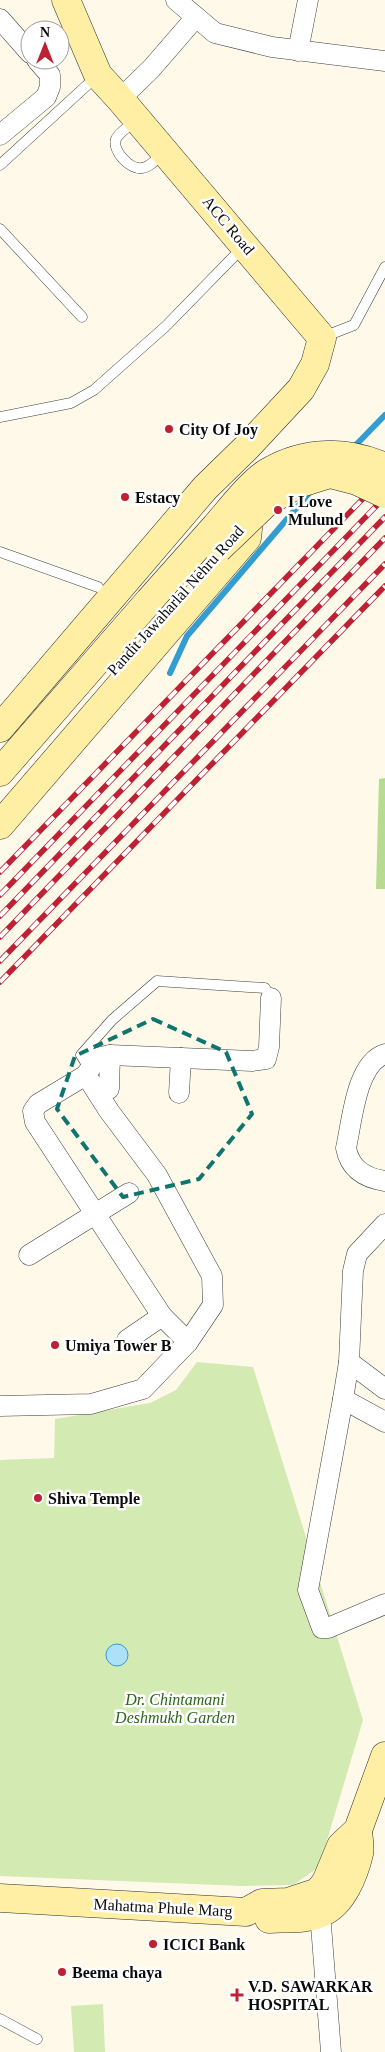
<svg xmlns="http://www.w3.org/2000/svg" width="385" height="2052" viewBox="0 0 385 2052" font-family="'Times New Roman',serif">
<style>
.green{fill:#d3eab3}
.forest{fill:#b8db92}
.water{fill:#ade1f7;stroke:#339cd0}
.lines{fill:none;stroke-linecap:round;stroke-linejoin:round}
.stream{stroke:#339cd0;stroke-width:6}
.lane-casing{stroke:#3e3e3e;stroke-width:11}
.street-casing{stroke:#3e3e3e;stroke-width:21}
.secondary-casing{stroke:#2d2d2d;stroke-width:29}
.lane{stroke:#fff;stroke-width:10}
.street{stroke:#fff;stroke-width:20}
.secondary{stroke:#ffefa5;stroke-width:28}
.rail-casing{stroke:#be2133;stroke-width:5.5}
.rail{stroke:#fff;stroke-width:4;stroke-dasharray:11;stroke-linecap:butt}
.secondary-bridge-casing{stroke:#2d2d2d;stroke-width:29;stroke-linecap:butt}
.secondary-bridge{stroke:#ffefa5;stroke-width:28}
.marked{fill:none;stroke:#0f766e;stroke-width:4;stroke-dasharray:10 6;stroke-linejoin:round}
.poi-dot{fill:#be2133;stroke:#fff;stroke-width:2}
.labels{text-anchor:middle;stroke-width:5;stroke-linejoin:round;paint-order:stroke}
.street-label{font-size:16px;fill:#0b0b0b;stroke:#fff}
.poi-label{font-size:16px;font-weight:bold;fill:#0b0b0b;stroke:#fff;text-anchor:start}
.park-label{font-size:16px;font-style:italic;fill:#2f641b;stroke:#fff}
</style>
<rect width="100%" height="100%" fill="#fff9ea"/>
<g class="green">
<polygon points="197,1362 253,1367 363,1720 319,1867 293,1885 242,1886 0,1876 0,1460 54,1458 55,1419 150,1403 176,1390"/>
<polygon points="103,2004 105,2052 74,2052 71,2006"/>
</g>
<polygon class="forest" points="385,778 385,889 376,889 379,779"/>
<circle class="water" cx="117" cy="1655" r="11"/>
<g class="lines">
<g class="stream">
<polyline points="351,450 385,415"/>
<polyline points="170,673 187,636 311,491"/>
</g>
<defs>
<g id="lane">
<path d="M137,120c-6,5 -18,12 -21,19 -4,12 14,31 26,29 9,-1 16,-11 22,-16"/>
<polyline points="0,165 97,76"/>
<polyline points="0,229 82,317"/>
<polyline points="323,337 354,325 385,267"/>
<polyline points="0,417 71,403 94,390 166,326 244,246"/>
<polyline points="0,552 98,587"/>
<polyline points="89,1068 81,1055 112,1020 157,981 265,988 271,998"/>
<polyline points="0,2019 37,2039"/>
</g>
<g id="street">
<polyline points="176,0 215,33 272,47 385,61"/>
<polyline points="0,19 30,53"/>
<polyline points="298,51 308,0"/>
<polyline points="120,99 151,69 196,17"/>
<polyline points="0,135 46,97 50,87 50,75 37,60"/>
<path d="M385,1054c-29,9 -33,68 -39,94 4,21 19,30 39,33"/>
<polyline points="86,1075 38,1104 33,1111 35,1122 162,1316 188,1342"/>
<polyline points="109,1089 110,1055"/>
<polyline points="179,1093 181,1058"/>
<polyline points="385,1224 357,1254 353,1271 349,1362 385,1389"/>
<polyline points="29,1255 129,1193"/>
<polyline points="127,1340 162,1316"/>
<polyline points="349,1362 343,1399 385,1422"/>
<polyline points="343,1399 308,1590 322,1628 328,1628 385,1604"/>
<polyline points="0,1406 91,1404 143,1389 188,1342 213,1305 212,1276 157,1175 109,1111 86,1075 97,1058 110,1055 252,1061 266,1059 269,1047 271,998"/>
<polyline points="319,1900 331,2052"/>
</g>
<g id="secondary">
<polyline points="0,728 205,488 247,447 301,389 315,364 322,338 120,99 98,75 66,0"/>
<polyline points="0,772 149,601"/>
<polyline points="0,825 247,538 250,511"/>
<polyline points="0,1898 246,1912 262,1903 288,1902 318,1892 326,1882 341,1846 358,1830 385,1756"/>
<path d="M269,1919c17,-1 39,1 54,-7 20,-9 31,-38 36,-58 2,-7 -1,-17 -1,-24"/>
</g>
</defs>
<use href="#lane" class="lane-casing"/>
<use href="#street" class="street-casing"/>
<use href="#secondary" class="secondary-casing"/>
<use href="#lane" class="lane"/>
<use href="#street" class="street"/>
<use href="#secondary" class="secondary"/>
<defs>
<g id="rail">
<polyline points="0,872 385,476"/>
<polyline points="0,895 385,497"/>
<polyline points="0,916 385,517"/>
<polyline points="0,937 385,538"/>
<polyline points="0,961 385,564"/>
<polyline points="0,982 385,586"/>
</g>
</defs>
<use href="#rail" class="rail-casing"/>
<use href="#rail" class="rail"/>
<defs>
<g id="secondary-bridge">
<polyline points="218,549 267,502 298,484 330,474 357,481 385,494"/>
<path d="M149,601c22,-25 44,-49 66,-74 14,-16 36,-45 53,-55 37,-22 79,-22 117,-5"/>
</g>
</defs>
<use href="#secondary-bridge" class="secondary-bridge-casing"/>
<use href="#secondary-bridge" class="secondary-bridge"/>
</g>
<path class="marked" d="M153,1019l73,33 26,62 -53,65 -76,18 -66,-88 18,-53z"/>
<g class="poi-dot">
<circle cx="169" cy="429" r="5"/>
<circle cx="125" cy="497" r="5"/>
<circle cx="278" cy="510" r="5"/>
<circle cx="55" cy="1345" r="5"/>
<circle cx="38" cy="1498" r="5"/>
<circle cx="153" cy="1944" r="5"/>
<circle cx="62" cy="1972" r="5"/>
<path d="M234.5 1987.5h5v5h5v5h-5v5h-5v-5h-5v-5h5z"/>
</g>
<g class="labels">
<g class="street-label">
<text transform="translate(229 225) rotate(50)" y="6">ACC Road</text>
<text transform="translate(175 600) rotate(-48)" y="6">Pandit Jawaharlal Nehru Road</text>
<text transform="translate(163 1907) rotate(3)" y="6">Mahatma Phule Marg</text>
</g>
<g class="poi-label">
<text x="179" y="435">City Of Joy</text>
<text x="135" y="503">Estacy</text>
<text x="288" y="507">I Love<tspan x="288" dy="18">Mulund</tspan></text>
<text x="65" y="1351">Umiya Tower B</text>
<text x="48" y="1504">Shiva Temple</text>
<text x="163" y="1950">ICICI Bank</text>
<text x="72" y="1978">Beema chaya</text>
<text x="248" y="1992">V.D. SAWARKAR<tspan x="248" dy="18">HOSPITAL</tspan></text>
</g>
<g class="park-label">
<text x="175" y="1705">Dr. Chintamani<tspan x="175" dy="18">Deshmukh Garden</tspan></text>
</g>
</g>
<g transform="translate(45 45)"><circle r="24" fill="#ffffff" stroke="#9d9d9d"/>
<path d="M0-4L9 19L0 12L-9 19Z" fill="#be2133"/>
<text y="-8" font-size="14" font-weight="bold" text-anchor="middle" fill="#0b0b0b">N</text>
</g>
</svg>
